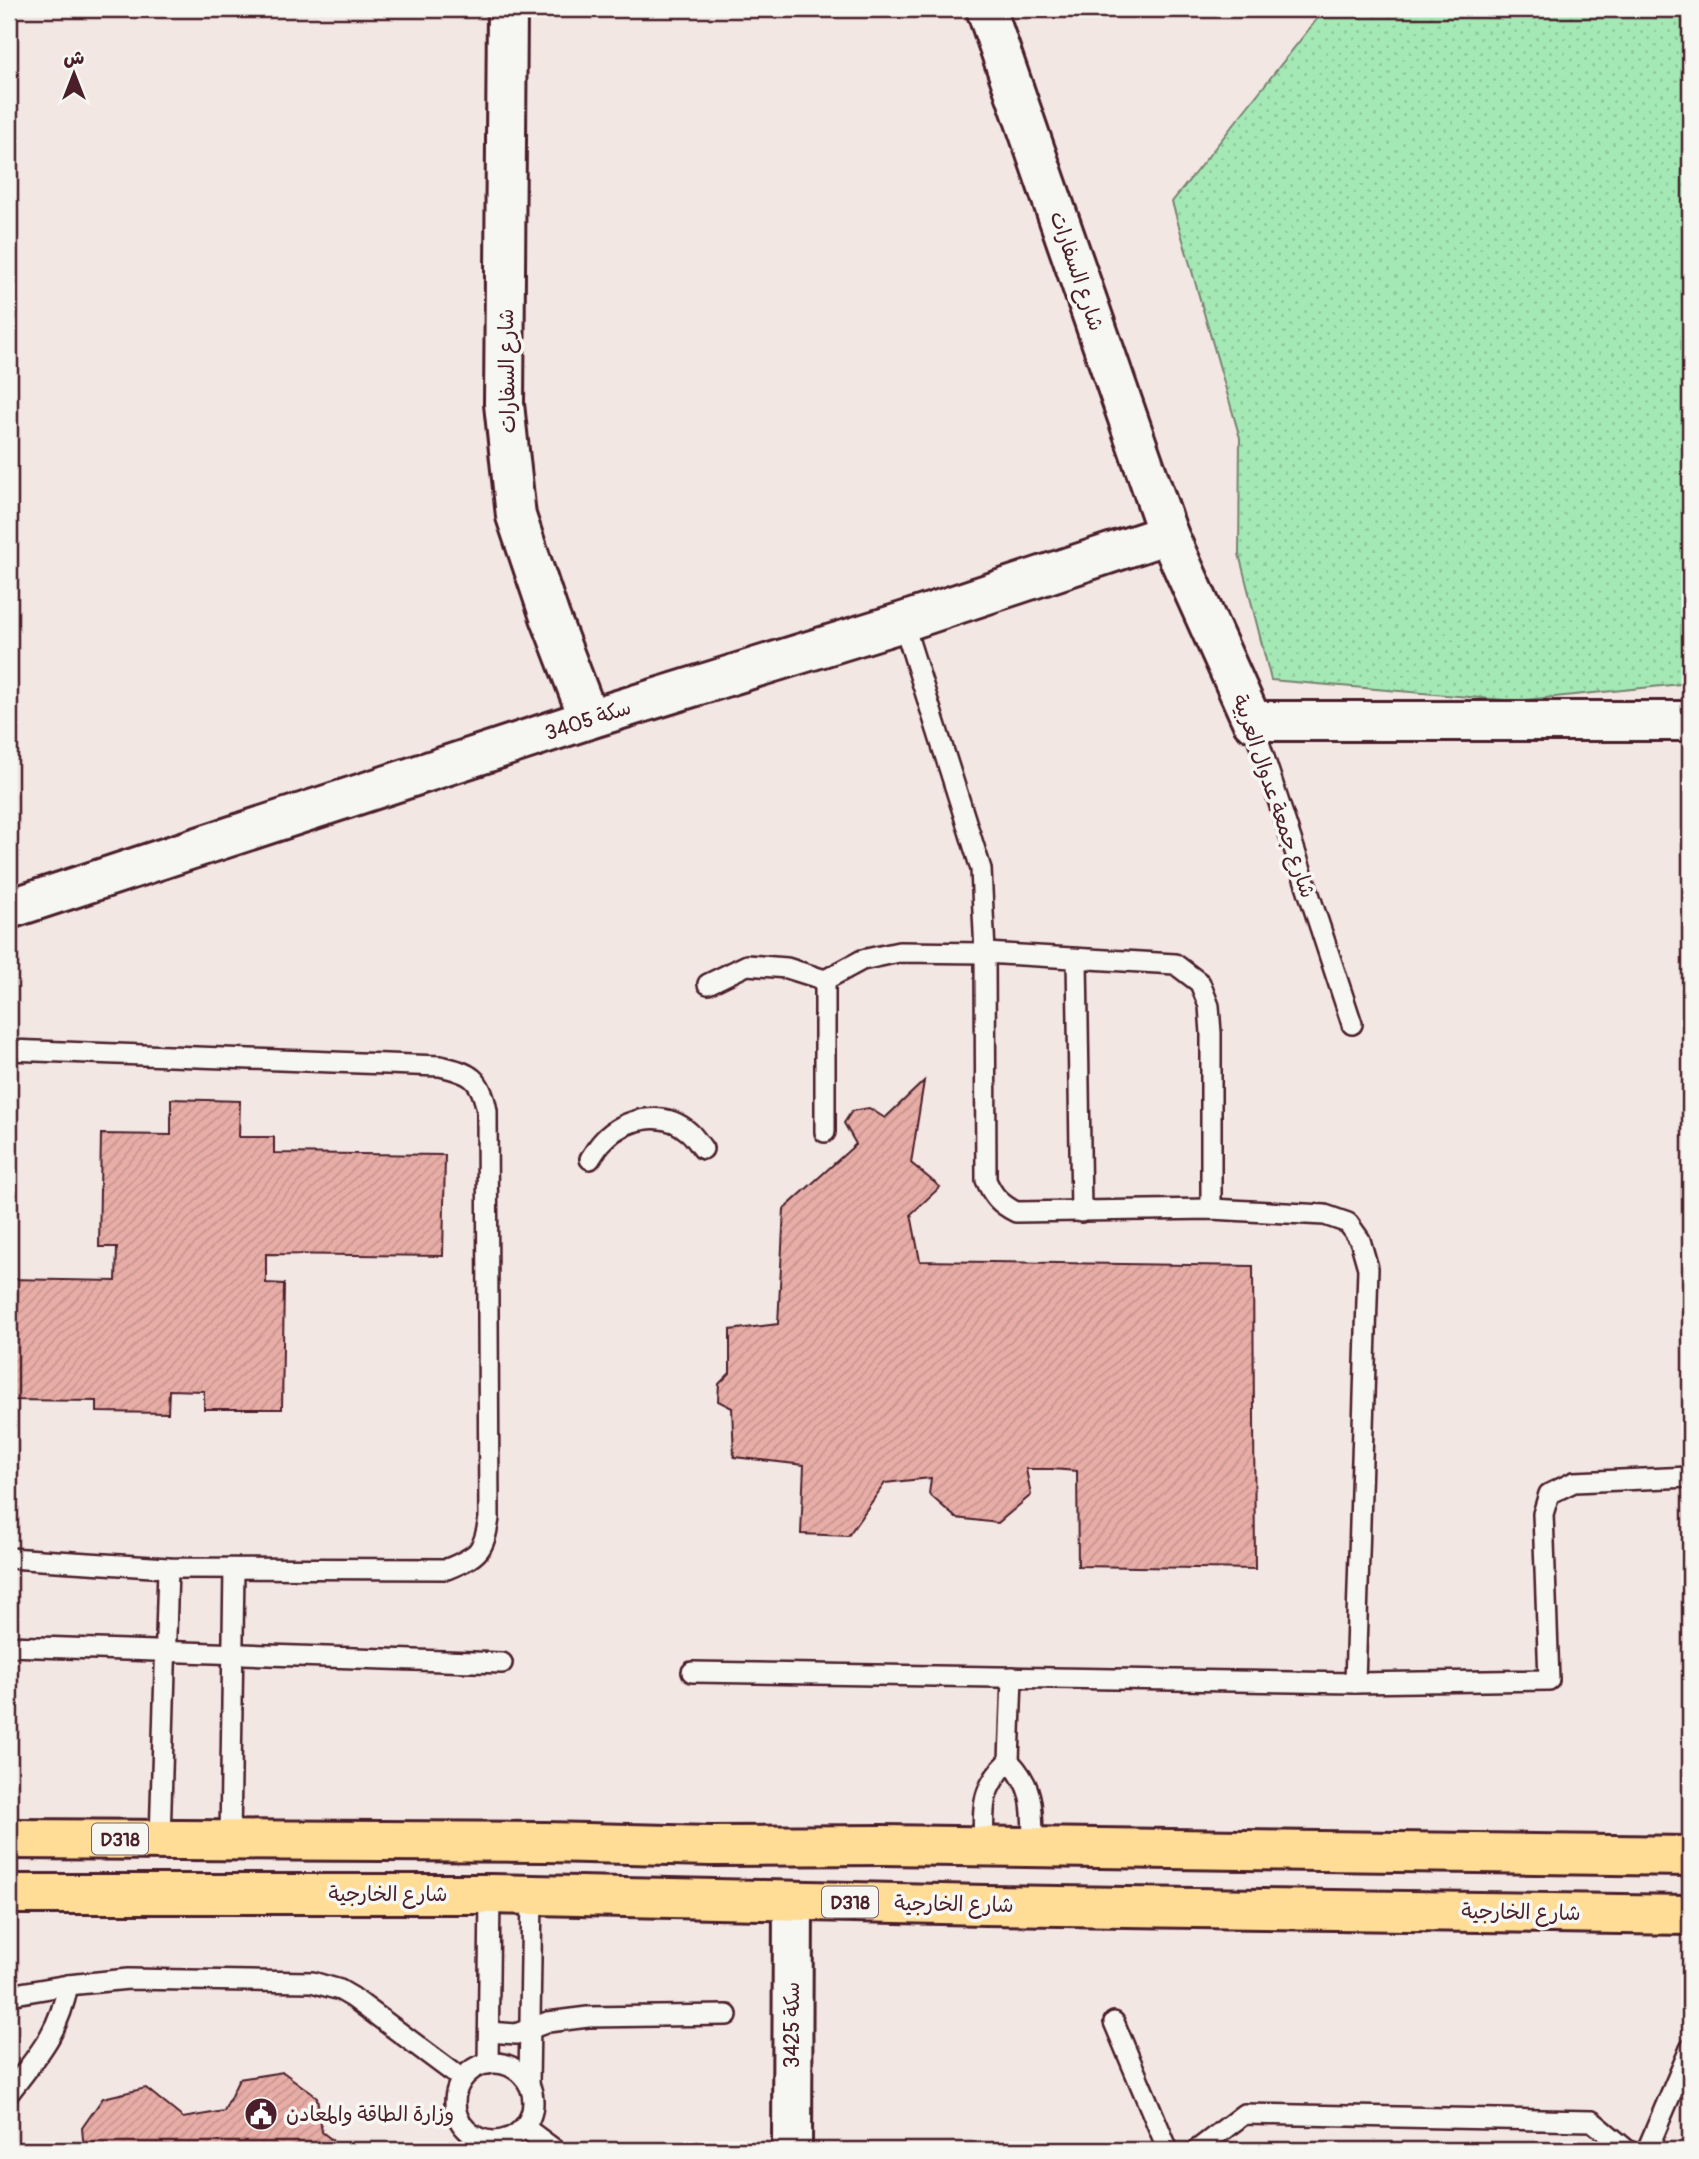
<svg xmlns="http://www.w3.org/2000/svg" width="1699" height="2159" viewBox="0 0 1699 2159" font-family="Pangolin,'Playpen Sans Arabic',sans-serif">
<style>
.grass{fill:url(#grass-dots);stroke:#778470;stroke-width:2}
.building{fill:url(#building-hatch);stroke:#4a1f2b;stroke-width:2}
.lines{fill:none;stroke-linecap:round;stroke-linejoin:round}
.service-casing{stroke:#4a1f2b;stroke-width:24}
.minor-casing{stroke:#4a1f2b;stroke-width:44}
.primary-casing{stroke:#4a1f2b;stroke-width:44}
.service{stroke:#f6f6f2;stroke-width:19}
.minor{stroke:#f6f6f2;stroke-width:38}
.primary{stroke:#ffdd96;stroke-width:38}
.labels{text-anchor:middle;stroke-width:7;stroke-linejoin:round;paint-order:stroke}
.shield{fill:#f6f6f2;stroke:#7e6067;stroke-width:2}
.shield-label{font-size:19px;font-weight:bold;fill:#4a1f2b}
.street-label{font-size:21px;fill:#4a1f2b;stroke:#f6f6f2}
.poi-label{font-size:21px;fill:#4a1f2b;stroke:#f6f6f2;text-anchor:start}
</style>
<defs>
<pattern id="grass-dots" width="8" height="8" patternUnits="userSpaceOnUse" patternTransform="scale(1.75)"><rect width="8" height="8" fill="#a4e9b5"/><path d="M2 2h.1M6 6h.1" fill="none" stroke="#8fc79c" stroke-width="1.8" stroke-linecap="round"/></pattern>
<pattern id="building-hatch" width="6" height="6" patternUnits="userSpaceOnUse" patternTransform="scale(1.75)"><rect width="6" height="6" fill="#e7ada6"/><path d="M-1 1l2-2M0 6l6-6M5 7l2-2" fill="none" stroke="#c8948f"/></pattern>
</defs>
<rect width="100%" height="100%" fill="#f3e7e3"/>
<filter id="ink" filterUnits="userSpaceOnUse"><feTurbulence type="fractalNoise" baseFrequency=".0143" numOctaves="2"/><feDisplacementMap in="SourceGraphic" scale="14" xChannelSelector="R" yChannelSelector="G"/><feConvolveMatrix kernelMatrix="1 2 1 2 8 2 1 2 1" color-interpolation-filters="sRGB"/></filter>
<g filter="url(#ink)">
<polygon class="grass" points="1325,9 1690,9 1690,683 1516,701 1271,680 1239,554 1240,438 1172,202"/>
<g class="building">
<polygon points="924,1081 911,1163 940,1187 911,1214 920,1261 1253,1266 1255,1569 1078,1566 1077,1471 1051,1469 1026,1469 1031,1495 998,1523 956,1518 929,1494 931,1478 885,1483 848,1536 801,1534 804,1465 734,1457 732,1408 718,1401 719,1384 730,1373 730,1330 778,1324 784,1209 856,1144 844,1123 852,1111 869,1108 885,1118"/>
<polygon points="171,1099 240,1101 239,1137 274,1137 274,1153 445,1155 443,1256 266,1254 266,1283 284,1284 282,1409 204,1409 204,1391 169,1390 168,1413 97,1412 97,1401 9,1400 9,1279 116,1281 117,1247 99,1247 101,1134 171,1135"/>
<polygon points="283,2072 317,2097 322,2132 345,2150 84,2150 82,2128 103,2098 146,2088 183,2118 224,2111 239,2079"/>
</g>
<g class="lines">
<defs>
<g id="service">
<path d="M903,622l78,247 4,84 1,227c7,16 14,24 30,32l195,-3 114,6 23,8 12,17 8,28 -13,415"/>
<polyline points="1252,721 1352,1024"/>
<polyline points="1077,959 1081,1212"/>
<polyline points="825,980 825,1132"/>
<polyline points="708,984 747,965 787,968 825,980 862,960 899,952 985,953 1175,964 1200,983 1209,1006 1211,1033 1211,1209"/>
<path d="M9,1050l431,16c31,7 41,12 47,45l2,407c-5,34 -11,38 -42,51l-279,-1 -159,-10"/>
<path d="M590,1159c4,-6 8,-13 13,-18 21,-23 61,-32 86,-9 5,4 9,11 14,17"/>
<polyline points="9,1646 502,1663"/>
<polyline points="692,1672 1355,1683 1549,1680 1543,1514 1549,1494 1574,1482 1690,1477"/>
<path d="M1009,1761c27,28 23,50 24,86"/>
<polyline points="160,1840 168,1568"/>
<polyline points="230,1840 234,1569"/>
<path d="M984,1847c-1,-39 -4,-58 25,-86l3,-84"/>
<polyline points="9,1995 68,1985 128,1979 312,1982 340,1990 352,1997 462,2079"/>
<polyline points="1114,2022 1168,2150"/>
<polyline points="489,2032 516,2034 548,2022 588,2017 727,2015"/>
<circle cx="494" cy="2102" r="39"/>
<polyline points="488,2064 490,1894"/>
<polyline points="529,2084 532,1895"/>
<path d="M9,2093c29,-38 50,-60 59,-108"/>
<polyline points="524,2127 555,2150"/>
<polyline points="1197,2150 1244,2114 1592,2121 1627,2150"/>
<polyline points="1647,2150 1690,2049"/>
</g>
<g id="minor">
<polyline points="507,9 504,404 516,516 550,617 589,719"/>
<polyline points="986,9 1168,534 1252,721 1690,721"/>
<polyline points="9,909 589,719 903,622 1168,534"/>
<polyline points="792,2150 793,1901"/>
</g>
<g id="primary">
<polyline points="9,1839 546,1842 711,1846 883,1845 1690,1856"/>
<polyline points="9,1894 490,1894 985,1905 1690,1915"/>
</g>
</defs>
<use href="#service" class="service-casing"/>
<use href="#minor" class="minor-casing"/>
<use href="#primary" class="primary-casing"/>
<use href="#service" class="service"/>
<use href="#minor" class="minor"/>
<use href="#primary" class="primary"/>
</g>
</g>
<defs>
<symbol id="civic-disc" viewBox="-11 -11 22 22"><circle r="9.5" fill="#4a1f2b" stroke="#f6f6f2"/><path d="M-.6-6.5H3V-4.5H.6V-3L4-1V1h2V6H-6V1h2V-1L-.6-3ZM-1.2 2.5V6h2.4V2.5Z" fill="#fff"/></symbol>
</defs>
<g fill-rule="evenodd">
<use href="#civic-disc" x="242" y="2095" width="38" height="38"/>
</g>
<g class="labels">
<g class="shield">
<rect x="92" y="1823.5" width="56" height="31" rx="5"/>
<rect x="822" y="1886.5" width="56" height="31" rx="5"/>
</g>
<g class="shield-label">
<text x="120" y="1846">D318</text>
<text x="850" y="1909">D318</text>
</g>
<g class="street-label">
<text transform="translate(1077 271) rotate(71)" y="7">شارع السفارات</text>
<text transform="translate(507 371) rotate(-91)" y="7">شارع السفارات</text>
<text transform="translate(588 720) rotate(-18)" y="7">سكة 3405</text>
<text transform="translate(1274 796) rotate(71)" y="7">شارع جمعة عدوال العربية</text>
<text x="388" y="1901">شارع الخارجية</text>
<text transform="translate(954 1904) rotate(1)" y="7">شارع الخارجية</text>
<text transform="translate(1521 1912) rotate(1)" y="7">شارع الخارجية</text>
<text transform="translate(792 2025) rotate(-90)" y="7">سكة 3425</text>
</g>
<g class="poi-label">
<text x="286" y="2121">وزارة الطاقة والمعادن</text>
</g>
</g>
<rect width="1699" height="2159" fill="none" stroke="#f6f6f2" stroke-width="35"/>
<rect x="18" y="18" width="1664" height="2124" fill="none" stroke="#4a1f2b" stroke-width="2.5" filter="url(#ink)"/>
<g transform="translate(74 74)" stroke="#f6f6f2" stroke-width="5" paint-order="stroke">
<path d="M0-5L12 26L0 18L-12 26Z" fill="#4a1f2b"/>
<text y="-10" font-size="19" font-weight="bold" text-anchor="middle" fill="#4a1f2b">ش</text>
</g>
</svg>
